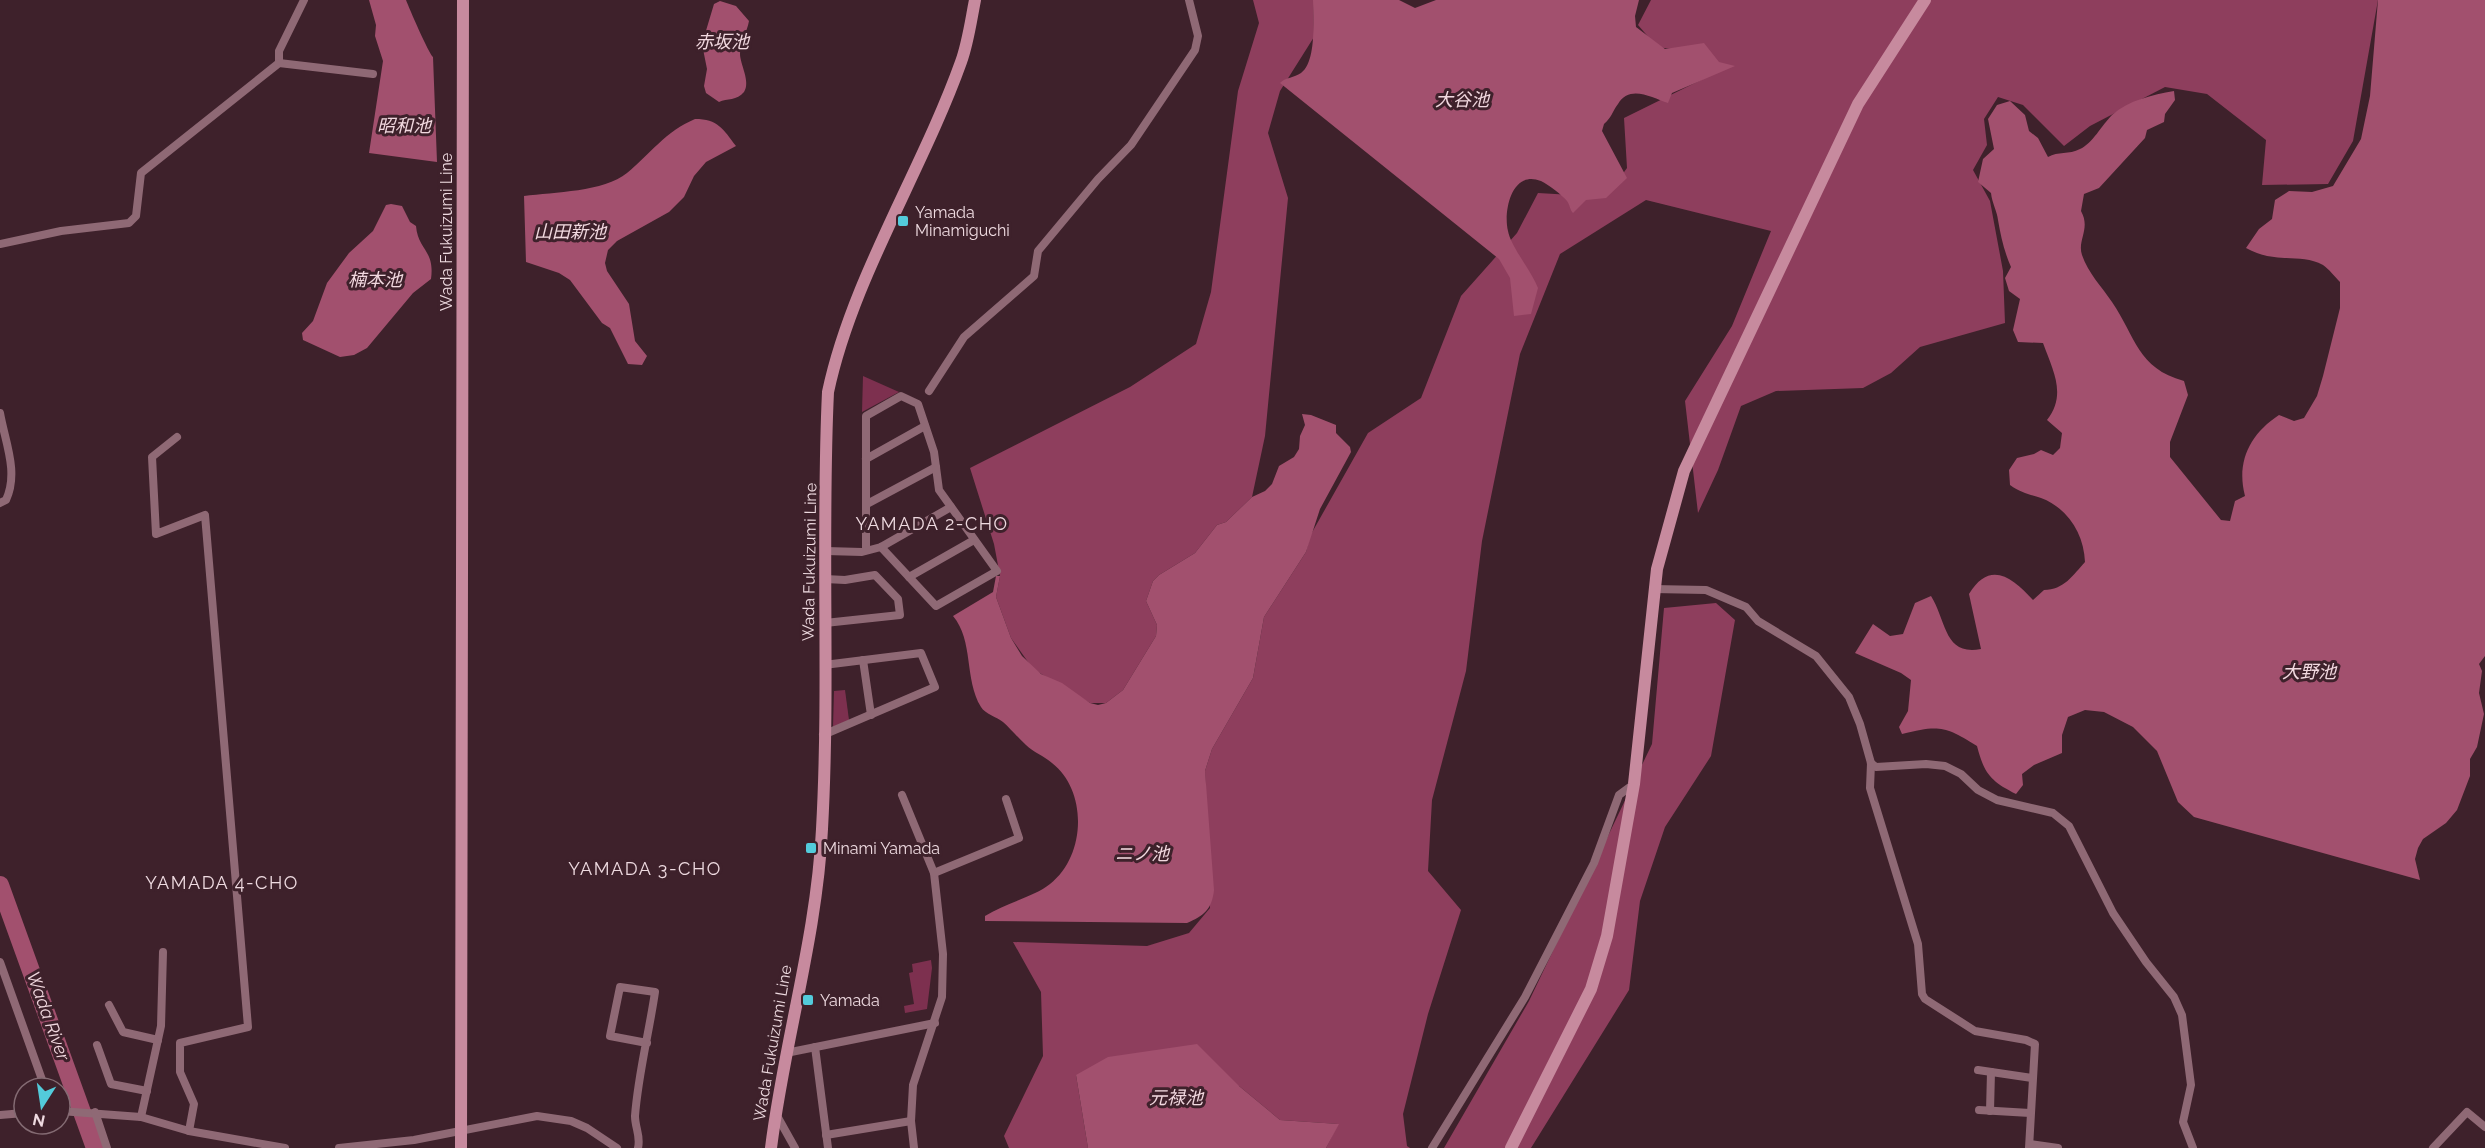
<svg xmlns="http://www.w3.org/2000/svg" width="2485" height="1148" viewBox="0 0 2485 1148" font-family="Raleway,'Noto Sans JP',sans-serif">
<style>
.green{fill:#7d304f}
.forest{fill:#8e3e5d}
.water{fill:#a2506e}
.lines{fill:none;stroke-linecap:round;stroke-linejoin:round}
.river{stroke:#a2506e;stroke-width:18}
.street{stroke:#8f6975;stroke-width:8}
.secondary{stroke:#c78a9e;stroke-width:12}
.poi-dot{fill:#53cbdb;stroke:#3e212b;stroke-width:2}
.labels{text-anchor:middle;stroke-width:6;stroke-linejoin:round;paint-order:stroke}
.poi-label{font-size:16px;fill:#eedae0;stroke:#3e212b;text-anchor:start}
.street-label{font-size:16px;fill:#eedae0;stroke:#3e212b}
.water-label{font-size:18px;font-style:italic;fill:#f1d8df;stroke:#3e212b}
.neighbourhood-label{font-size:18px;letter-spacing:1.5px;fill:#eedae0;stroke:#3e212b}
</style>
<rect width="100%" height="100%" fill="#3e212b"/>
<g class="green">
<polygon points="863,376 899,392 862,412"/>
<polygon points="845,690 849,720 833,727 834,691"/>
<polygon points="931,960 932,968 927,1009 905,1013 904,1006 914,1004 909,973 913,972 912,964"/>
</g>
<g class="forest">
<polygon points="1253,0 1313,0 1314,37 1280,91 1268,133 1288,198 1265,436 1252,497 1226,522 1217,525 1195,553 1159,575 1153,581 1146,601 1157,625 1156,636 1123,690 1106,703 1090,703 1033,669 1011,638 996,597 1000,576 994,544 970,468 1130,387 1196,344 1211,292 1238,91 1259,23"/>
<polygon points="1651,0 2378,0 2353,141 2328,184 2262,185 2266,140 2207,94 2165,87 2090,126 2064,146 2023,105 1998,97 1984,119 1987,145 1973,170 1990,201 2003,271 2005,323 1920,347 1891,373 1863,388 1776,391 1741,406 1718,470 1698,513 1685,401 1732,326 1771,231 1646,200 1560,254 1520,354 1482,541 1466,671 1432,800 1428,871 1461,910 1428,1014 1403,1114 1407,1146 1410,1148 1326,1148 1338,1124 1280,1120 1239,1086 1076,1075 1088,1148 1009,1148 1004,1136 1043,1056 1041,992 1013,942 1147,946 1189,933 1210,908 1205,771 1212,749 1253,678 1264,617 1306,552 1310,536 1368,433 1421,398 1461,296 1517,233 1538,193 1606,197 1627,168 1624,118 1705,78 1700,53 1657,47 1638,25"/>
<polygon points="1716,603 1735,620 1711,756 1665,827 1640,901 1629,990 1531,1148 1444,1148 1529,1001 1652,744 1664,608"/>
</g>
<g class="water">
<path d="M369,0h37c3,8 23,54 27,57l4,105 -68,-9 14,-92 -8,-25 1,-11z"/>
<path d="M1313,0h86l16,8 21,-8h203l-4,16 1,11 29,22 39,-6 15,19 16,4 -63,27 -4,10c-16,-5 -38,-19 -50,1 -6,8 -6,13 -14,20l-2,7 25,47 -21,20 -20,2 -13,13c-3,-3 -3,-8 -6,-12 -5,-6 -18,-16 -26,-20 -29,-12 -38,30 -33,50 3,16 23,39 30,57l-7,26 -17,2 -4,-38 -11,-19 -219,-176c6,-6 14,-5 21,-10 16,-12 12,-55 12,-73z"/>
<path d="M2378,0h107v656l-6,8 3,7 -3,22 5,21 -7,33 -7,12v17l-13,34 -11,13 -23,16 -5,9 -3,11 5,21 -226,-63 -16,-15 -21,-51 -24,-24 -29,-15 -19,-2 -17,7 -6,18v18l-28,12 -12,9 1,11 -7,9c-26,-13 -32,-21 -39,-48 -32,-20 -38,-21 -75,-12l-3,-7 9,-16 3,-31 -10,-7 -46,-20 18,-29 17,12 13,-2 12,-31 16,-7c16,26 13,60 50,53l-12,-55c21,-35 44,-16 64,6l11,-10c20,0 29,-15 41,-28 -1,-28 -17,-54 -44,-64 -12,-4 -20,-5 -31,-13l-1,-15 8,-12 17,-4 7,-4 12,5 7,-7 2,-15 -15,-13c20,-26 6,-49 -4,-77l-25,-1 -5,-12 7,-31 -11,-8 -4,-13 6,-11c-7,-16 -10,-30 -13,-47 -1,-9 -6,-17 -7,-27l-13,-11 5,-23 11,-10 -6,-30 9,-14 13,-4 15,14 4,16 9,7 10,19c10,-6 21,-2 32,-8 12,-5 22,-24 32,-34 17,-15 40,-20 62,-24l1,9 -10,14 -1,8 -17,8 -2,8 -46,50 -15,6 -3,17c10,18 -4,29 1,44 6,18 20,32 30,47 24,35 25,66 72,79l4,14 -18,47v15l51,63 9,1 5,-20 10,-5c-9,-34 5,-62 34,-81l15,6 10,-3 13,-22 6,-20 17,-68v-26c-5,-5 -11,-13 -17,-17 -24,-13 -47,0 -77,-17l13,-19 13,-10 3,-19 14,-9 23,1 21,-6 28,-47 9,-43z"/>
<path d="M720,1l16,5 13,15c-2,11 -9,22 -9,33 0,10 11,28 4,38 -7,9 -17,6 -25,10l-13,-9 -2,-7 3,-17 -5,-25 12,-40z"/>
<path d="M695,119c23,0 28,10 41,27l-30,16 -12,14 -10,21 -15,15 -52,29 -9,9 -3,13 2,8 22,33 6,37 12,15 -5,9 -14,-1 -18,-36 -8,-5 -32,-43 -11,-7 -33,-11 -2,-66c30,-4 80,-4 103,-23 23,-19 39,-42 68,-54z"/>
<path d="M391,204l11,2 8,16 6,4c2,24 19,24 15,53l-18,14 -46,55 -13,7 -14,2 -37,-17 -1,-7 11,-12 14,-38 22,-30 24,-22 13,-26z"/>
<path d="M1302,414l9,1 25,10v8l14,14 1,5 -31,57 -14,43 -42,65 -11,61 -41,71 -7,22 9,119c-2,19 -10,26 -27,33l-202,-2v-5c20,-13 49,-19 65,-32 36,-28 38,-93 2,-121 -8,-7 -19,-11 -26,-18 -8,-7 -15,-16 -23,-23 -6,-5 -18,-8 -22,-15 -17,-28 -7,-66 -28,-91l40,-24 3,-16h4l-4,21 15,41 11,18 19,18 21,9 28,20 8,2 8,-2 17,-13 33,-54 1,-11 -11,-24 7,-20 6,-6 36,-22 22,-28 9,-3 26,-25 13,-6 7,-7 7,-18 15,-9 5,-8 1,-13 5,-11z"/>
<polygon points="1197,1044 1239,1086 1280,1120 1339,1124 1326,1148 1088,1148 1076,1075 1108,1057"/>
</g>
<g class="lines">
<polyline class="river" points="0,885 95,1148"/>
<g class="street">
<polyline points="279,63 279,51 304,0"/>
<polyline points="0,244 61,231 129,223 136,216 141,173 279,63 373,74"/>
<polyline points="929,391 964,337 1034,276 1038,251 1098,179 1131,145 1195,50 1198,36 1189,0"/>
<path d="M0,413c5,29 19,59 6,87l-6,3"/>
<polyline points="177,437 152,457 156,534 205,515 248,1027 180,1043 180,1072 194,1104 189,1131"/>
<polyline points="866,459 925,426"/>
<polyline points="867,504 936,467"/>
<polyline points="866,550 866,416 901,396 918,404 934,452 939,490 997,571 936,606 881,547"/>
<polyline points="826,551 862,552 881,547 951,507"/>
<polyline points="909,577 974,540"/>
<polyline points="1653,589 1706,590 1746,607 1758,621 1816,656 1849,697 1860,724 1871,763 1870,788 1918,944 1922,994 1925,999 1975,1031 2026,1040 2035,1044 2029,1148"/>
<polyline points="825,623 900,615 898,599 875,575 845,580 825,579"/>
<polyline points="863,660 871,715"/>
<polyline points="823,735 935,687 921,653 824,665"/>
<polyline points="1871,763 1876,767 1926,764 1945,766 1961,774 1978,790 1997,800 2053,813 2069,826 2113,913 2146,962 2174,997 2182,1015 2191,1085 2183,1122 2193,1148"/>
<polyline points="902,795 934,873 943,954 942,997 913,1085 911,1121 914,1148"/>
<polyline points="934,873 1019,838 1006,799"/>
<polyline points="0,962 45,1088"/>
<polyline points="109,1005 123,1032 158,1040"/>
<polyline points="97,1045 111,1084 147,1091"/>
<polyline points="815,1047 828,1148"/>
<polyline points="786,1053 935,1023"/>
<polyline points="1978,1070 2032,1078"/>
<polyline points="1979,1110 2030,1113"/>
<polyline points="60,1111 141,1117 189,1131 285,1148"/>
<polyline points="1990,1111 1991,1072"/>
<polyline points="95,1112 107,1148"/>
<polyline points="776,1114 795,1148"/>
<polyline points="0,1115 24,1113"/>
<polyline points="141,1117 161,1026 163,952"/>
<polyline points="826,1135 911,1121"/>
<polyline points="2030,1144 2058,1148"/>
<polyline points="339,1148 414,1140 537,1116 571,1121 587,1128 617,1148"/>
<path d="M638,1148c3,-12 -3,-20 -3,-32 3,-41 14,-83 20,-124l-35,-5 -10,49 37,7"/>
<polyline points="1432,1148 1525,997 1594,863 1619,795 1634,784"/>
<polyline points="2433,1148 2467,1112 2485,1127"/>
</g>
<g class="secondary">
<polyline points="461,1148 463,0"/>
<path d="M771,1148c13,-106 46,-212 51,-319 8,-145 -1,-292 6,-437 24,-113 94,-221 133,-330 7,-19 10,-42 14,-62"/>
<polyline points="1511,1148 1591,989 1607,936 1634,784 1657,569 1684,471 1858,104 1925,0"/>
</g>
</g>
<g class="poi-dot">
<rect x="897" y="215" width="12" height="12" rx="3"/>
<rect x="805" y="842" width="12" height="12" rx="3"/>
<rect x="802" y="994" width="12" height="12" rx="3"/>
</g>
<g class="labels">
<g class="poi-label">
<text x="915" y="218">Yamada<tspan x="915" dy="18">Minamiguchi</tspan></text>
<text x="823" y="854">Minami Yamada</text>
<text x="820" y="1006">Yamada</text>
</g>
<g class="street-label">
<text transform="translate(446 232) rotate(-90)" y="6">Wada Fukuizumi Line</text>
<text transform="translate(809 562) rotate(-89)" y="6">Wada Fukuizumi Line</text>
<text transform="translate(772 1043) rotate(-80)" y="6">Wada Fukuizumi Line</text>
</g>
<g class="water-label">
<text x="722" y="48">赤坂池</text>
<text x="1462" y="106">大谷池</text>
<text x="404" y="132">昭和池</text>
<text x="570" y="238">山田新池</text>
<text x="375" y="286">楠本池</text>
<text x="2309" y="678">大野池</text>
<text x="1142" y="860">ニノ池</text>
<text transform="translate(48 1016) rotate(70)" y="6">Wada River</text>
<text x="1176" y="1104">元禄池</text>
</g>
<g class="neighbourhood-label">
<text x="932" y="530">YAMADA 2-CHO</text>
<text x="645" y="875">YAMADA 3-CHO</text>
<text x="222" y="889">YAMADA 4-CHO</text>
</g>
</g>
<g transform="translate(42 1106) rotate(192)"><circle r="28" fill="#3e212b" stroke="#846b73" stroke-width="1.5"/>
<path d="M0-4.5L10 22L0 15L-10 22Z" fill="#53cbdb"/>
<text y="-9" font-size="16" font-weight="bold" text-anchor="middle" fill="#eedae0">N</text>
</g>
</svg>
